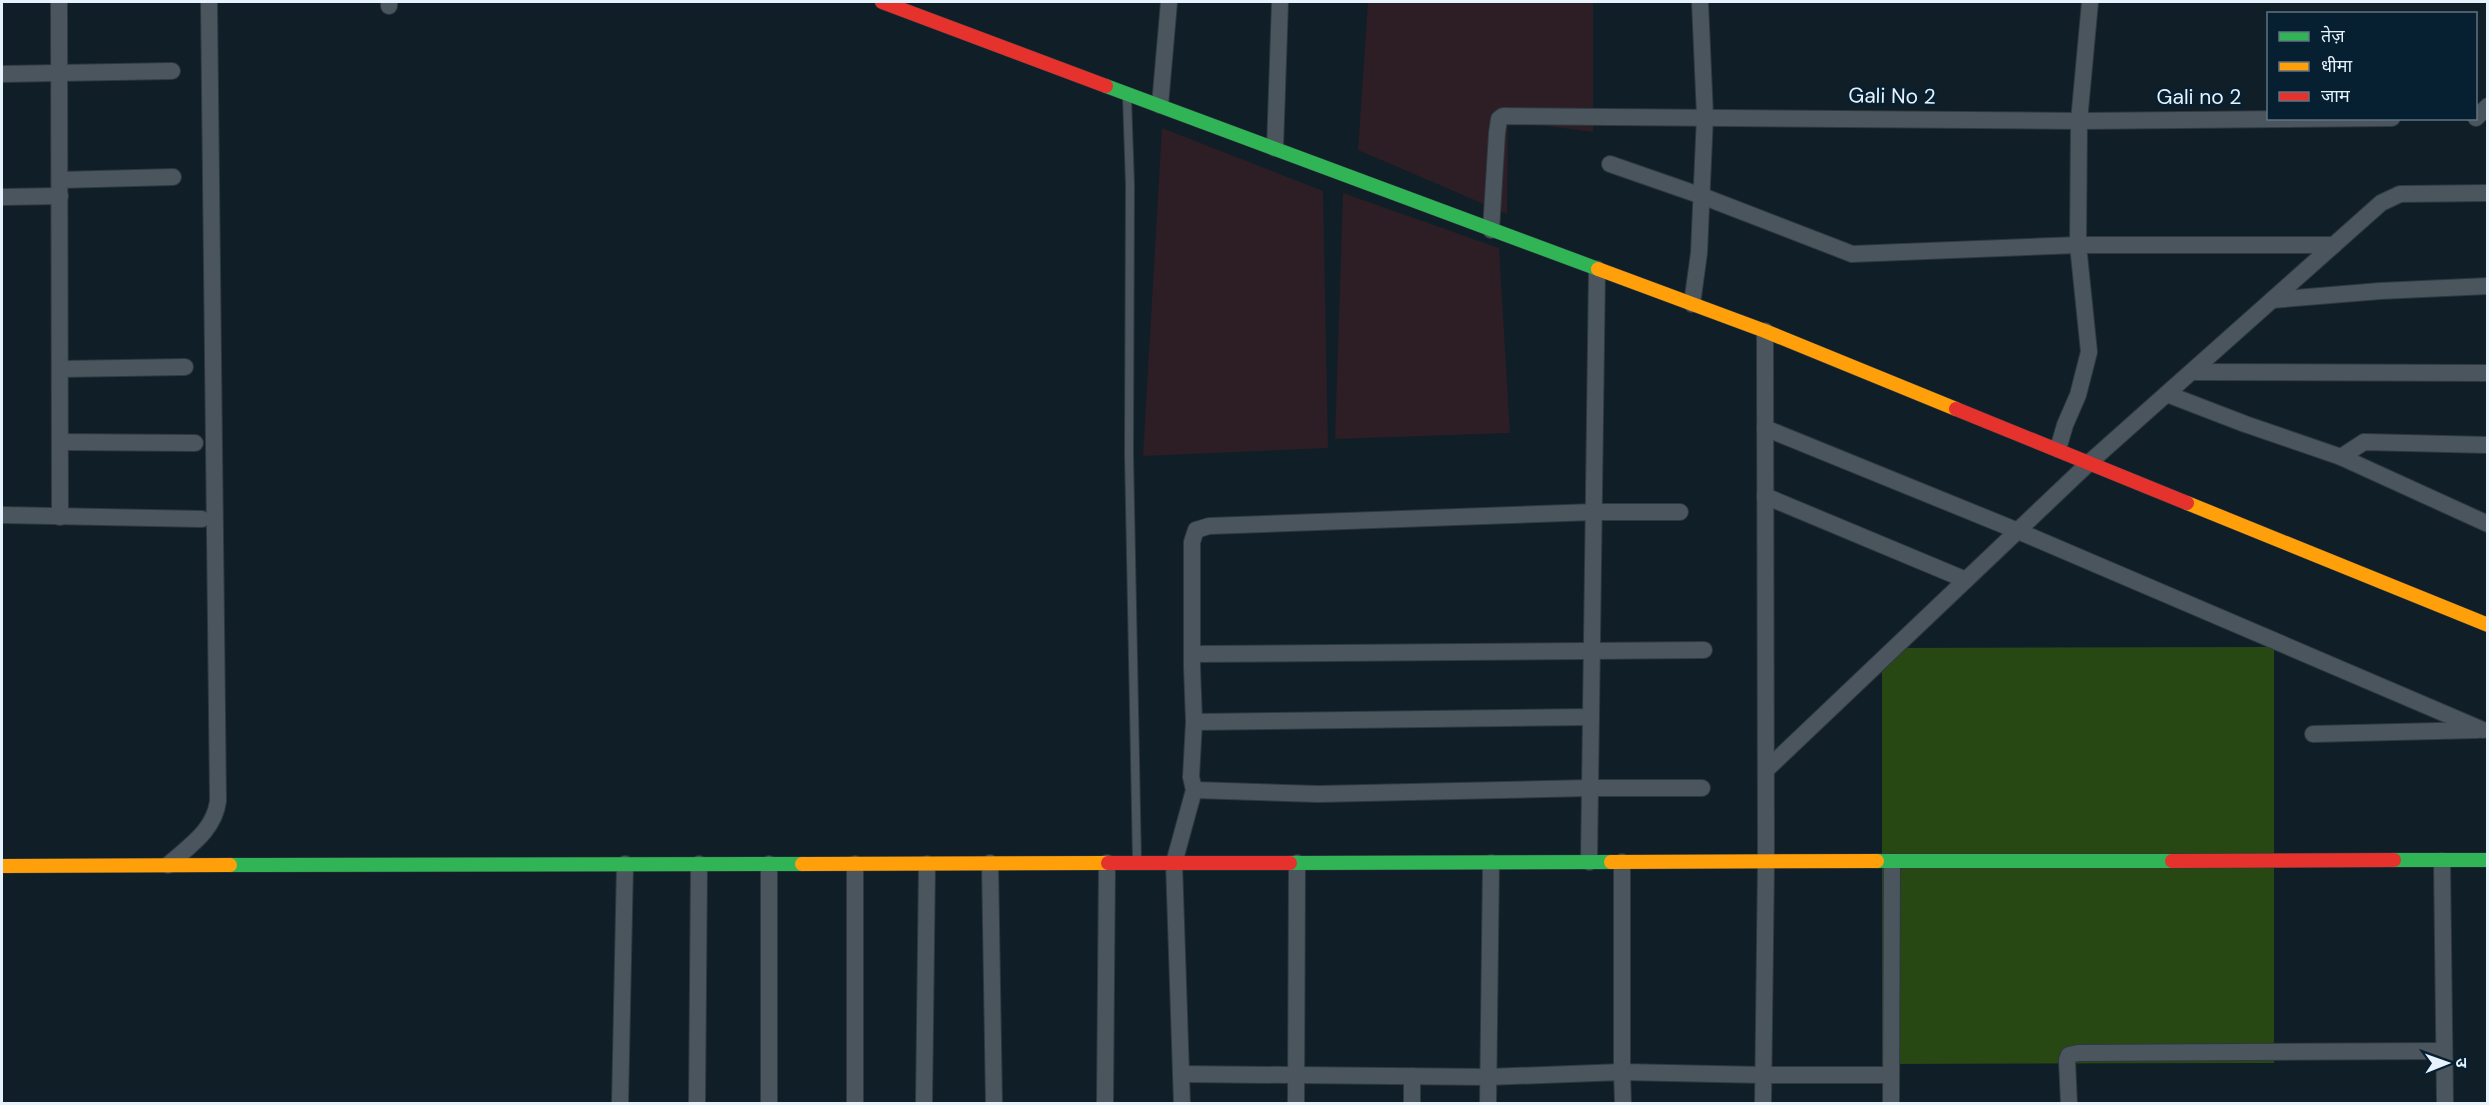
<svg xmlns="http://www.w3.org/2000/svg" width="2489" height="1105" viewBox="0 0 2489 1105" font-family="'DM Sans','Noto Sans Devanagari',sans-serif">
<style>
.education{fill:#2c1e24}
.green{fill:#274812}
.lines{fill:none;stroke-linecap:round;stroke-linejoin:round}
.lane-casing{stroke:#2f383f;stroke-width:10}
.street-casing{stroke:#2f383f;stroke-width:18}
.fast-casing{stroke:#2f383f;stroke-width:15}
.slow-casing{stroke:#2f383f;stroke-width:15}
.jam-casing{stroke:#2f383f;stroke-width:15}
.lane{stroke:#4b555e;stroke-width:8}
.street{stroke:#4b555e;stroke-width:16}
.fast{stroke:#30b455;stroke-width:14}
.slow{stroke:#ff9f0a;stroke-width:14}
.jam{stroke:#e5322d;stroke-width:14}
.labels{text-anchor:middle;stroke-width:5;stroke-linejoin:round;paint-order:stroke}
.street-label{font-size:21px;fill:#e6f2fd;stroke:#061f31}
</style>
<rect width="100%" height="100%" fill="#101e27"/>
<g class="education">
<polygon points="1368,2 1593,2 1593,132 1508,121 1507,214 1358,150"/>
<polygon points="1162,128 1323,191 1328,448 1143,456"/>
<polygon points="1343,193 1499,248 1510,433 1335,439"/>
</g>
<polygon class="green" points="2274,647 2274,1063 1882,1064 1882,648"/>
<g class="lines">
<defs>
<polyline id="lane" points="1127,97 1130,185 1129,454 1137,861"/>
<g id="street">
<polyline points="59,2 60,517"/>
<polyline points="389,6 389,2"/>
<polyline points="2,74 172,71"/>
<polyline points="1160,105 1169,2"/>
<polyline points="2476,118 2488,106"/>
<polyline points="1275,148 1280,2"/>
<polyline points="1610,164 1702,196 1852,254 2078,245 2334,245"/>
<polyline points="60,180 173,177"/>
<polyline points="2,197 60,196"/>
<polyline points="1491,230 1497,133 1499,119 1503,116 2079,121 2392,118"/>
<polyline points="2272,300 2380,291 2488,286"/>
<polyline points="1692,304 1699,253 1705,116 1700,2"/>
<polyline points="60,369 185,367"/>
<polyline points="2192,372 2488,373"/>
<polyline points="2167,394 2245,424 2341,457 2488,524"/>
<polyline points="1765,428 2018,531 2483,730"/>
<polyline points="60,442 195,443"/>
<polyline points="2058,449 2065,425 2078,395 2089,352 2078,245 2079,121 2090,2"/>
<polyline points="2341,457 2364,442 2488,445"/>
<polyline points="1765,496 1966,580"/>
<polyline points="2,515 202,519"/>
<polyline points="1193,654 1704,650"/>
<polyline points="1194,722 1591,717"/>
<polyline points="2313,734 2478,730"/>
<polyline points="1766,770 2090,462 2381,203 2400,194 2488,193"/>
<polyline points="1194,790 1318,794 1590,788 1702,788"/>
<polyline points="2442,861 2445,1104"/>
<polyline points="1589,862 1597,269"/>
<polyline points="1622,862 1622,1072 1763,1075 1890,1075"/>
<polyline points="990,863 994,1104"/>
<polyline points="769,864 769,1104"/>
<path d="M168,865c21,-19 46,-34 50,-64l-9,-799"/>
<polyline points="1181,1074 1488,1077 1622,1072 1623,1104"/>
<polyline points="1412,1076 1412,1104"/>
<polyline points="620,1104 625,864"/>
<polyline points="697,1104 699,864"/>
<polyline points="855,1104 855,864"/>
<polyline points="924,1104 927,864"/>
<polyline points="1105,1104 1107,863"/>
<polyline points="1182,1104 1174,863 1194,790 1191,777 1194,722 1192,667 1192,542 1196,530 1209,526 1594,512 1680,512"/>
<polyline points="1296,1104 1297,863"/>
<polyline points="1488,1104 1491,863"/>
<polyline points="1763,1104 1766,862 1765,331"/>
<polyline points="1891,1104 1892,862"/>
<polyline points="2069,1104 2067,1060 2069,1055 2078,1053 2443,1051"/>
</g>
<g id="fast">
<polyline points="1106,86 1598,269"/>
<polyline points="2394,860 2488,860"/>
<polyline points="1877,861 2172,861"/>
<polyline points="1290,863 1611,862"/>
<polyline points="230,865 802,864"/>
</g>
<g id="slow">
<polyline points="1598,269 1765,331 1956,409"/>
<polyline points="2187,503 2488,625"/>
<polyline points="1611,862 1877,861"/>
<polyline points="802,864 1108,863"/>
<polyline points="2,866 230,865"/>
</g>
<g id="jam">
<polyline points="882,2 1106,86"/>
<polyline points="1956,409 2187,503"/>
<polyline points="2172,861 2394,860"/>
<polyline points="1108,863 1290,863"/>
</g>
</defs>
<use href="#lane" class="lane-casing"/>
<use href="#street" class="street-casing"/>
<use href="#fast" class="fast-casing"/>
<use href="#slow" class="slow-casing"/>
<use href="#jam" class="jam-casing"/>
<use href="#lane" class="lane"/>
<use href="#street" class="street"/>
<use href="#fast" class="fast"/>
<use href="#slow" class="slow"/>
<use href="#jam" class="jam"/>
</g>
<g class="labels">
<g class="street-label">
<text transform="translate(1892 96) rotate(1)" y="7">Gali No 2</text>
<text x="2199" y="104">Gali no 2</text>
</g>
</g>
<rect width="2489" height="1105" fill="none" stroke="#e6f2fd" stroke-width="6"/>
<rect x="2267" y="12" width="210" height="108" fill="#061f31" stroke="#607383" stroke-width="1.5"/>
<rect x="2279" y="32" width="30" height="9" fill="#30b455" stroke="#607383" stroke-width="1.5"/>
<text x="2321" y="42" font-size="18" fill="#e6f2fd">तेज़</text>
<rect x="2279" y="62" width="30" height="9" fill="#ff9f0a" stroke="#607383" stroke-width="1.5"/>
<text x="2321" y="72" font-size="18" fill="#e6f2fd">धीमा</text>
<rect x="2279" y="92" width="30" height="9" fill="#e5322d" stroke="#607383" stroke-width="1.5"/>
<text x="2321" y="102" font-size="18" fill="#e6f2fd">जाम</text>
<g transform="translate(2447 1063) rotate(89)" stroke="#061f31" stroke-width="4.5" paint-order="stroke">
<path d="M0-4.5L10 22L0 15L-10 22Z" fill="#e6f2fd"/>
<text y="-9" font-size="16" font-weight="bold" text-anchor="middle" fill="#e6f2fd">उ</text>
</g>
</svg>
